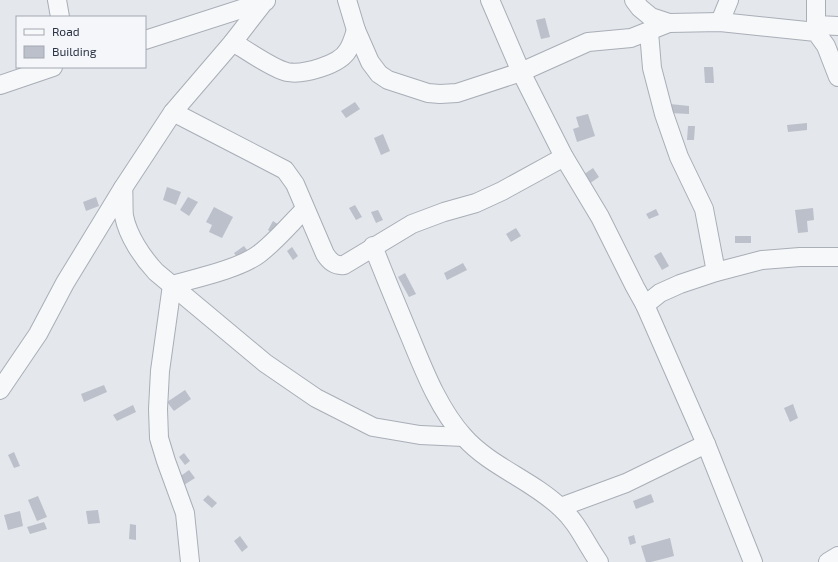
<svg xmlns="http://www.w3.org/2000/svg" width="838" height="562" viewBox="0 0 838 562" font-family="'Exo 2',sans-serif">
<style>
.building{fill:#bbc0ca}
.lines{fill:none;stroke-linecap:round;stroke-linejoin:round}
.minor-casing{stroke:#a9aeb7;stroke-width:20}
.minor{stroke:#f7f8fa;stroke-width:18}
</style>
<rect width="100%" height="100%" fill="#e4e7ec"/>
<g class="building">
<polygon points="545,18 550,37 541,39 536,20"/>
<polygon points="704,67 713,67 714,83 705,83"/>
<polygon points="355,102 360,109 346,118 341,111"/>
<polygon points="670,104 689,106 689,114 670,113"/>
<polygon points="588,114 595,136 577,142 573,129 579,127 576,117"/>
<polygon points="807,123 807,130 788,132 787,125"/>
<polygon points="688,126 695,126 694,140 687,140"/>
<polygon points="383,134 390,151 381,155 374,138"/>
<polygon points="593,168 599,177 586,186 580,177"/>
<polygon points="167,187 181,192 176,205 163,200"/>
<polygon points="96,197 99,206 86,211 83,202"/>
<polygon points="188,197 198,202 189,216 180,210"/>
<polygon points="355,205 362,217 356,220 349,208"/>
<polygon points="214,207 233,217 222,238 209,232 212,225 206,222"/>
<polygon points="813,208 814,220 807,221 808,232 798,233 795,210"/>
<polygon points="656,209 659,215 649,219 646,214"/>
<polygon points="378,210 383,220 376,223 371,212"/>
<polygon points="273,221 279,225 274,234 268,230"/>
<polygon points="516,228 521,236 511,242 506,234"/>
<rect x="735" y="236" width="16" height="7"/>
<polygon points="244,246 250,254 240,261 234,253"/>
<polygon points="292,247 298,256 293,260 287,251"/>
<polygon points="661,252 669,266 662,270 654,256"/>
<polygon points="463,263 467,270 447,280 444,273"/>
<polygon points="405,273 416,294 409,297 398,277"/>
<polygon points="104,385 107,392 84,402 81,394"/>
<polygon points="185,390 191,399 174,411 167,402"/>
<polygon points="793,404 798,418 790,422 784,408"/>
<polygon points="133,405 136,412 117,421 113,415"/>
<polygon points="14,452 20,466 14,468 8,455"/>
<polygon points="184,453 190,461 185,465 179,457"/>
<polygon points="189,470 195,478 184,485 178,478"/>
<polygon points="651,494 654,502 636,509 633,501"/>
<polygon points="208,495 217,503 212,508 203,500"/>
<polygon points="38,496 47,517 37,521 28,500"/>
<polygon points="98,510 100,523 88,524 86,511"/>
<polygon points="20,511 23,526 8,530 4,515"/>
<polygon points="44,522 47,529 30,534 27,527"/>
<polygon points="130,524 136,525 136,540 129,539"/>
<polygon points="634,535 636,543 630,545 628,537"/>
<polygon points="240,536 248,547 242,552 234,541"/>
<polygon points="670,538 674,556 651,562 646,562 641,546"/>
</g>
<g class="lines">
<defs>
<g id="minor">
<polyline points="57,0 60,17"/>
<polyline points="347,0 356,30 370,62 379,74 388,80 428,93 440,94 457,93 521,72 588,42 631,38 669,23"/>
<polyline points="490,0 521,72 564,157 600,217 635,287 645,305 706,444 753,562"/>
<polyline points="634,0 640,8 651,17 669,23 720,22 816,32 826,46 838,77"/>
<polyline points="720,22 729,0"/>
<polyline points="816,25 838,26"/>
<polyline points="649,32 652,68 664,114 679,157 704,209 716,272"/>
<polyline points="816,32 816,0"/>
<polyline points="145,40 266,1"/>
<path d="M233,42c13,8 40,27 54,30 16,3 53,-7 61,-22 4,-6 6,-14 8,-20"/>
<polyline points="0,85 53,67"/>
<path d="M173,112l112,58 10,14 30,70c5,8 10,12 19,11l68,-41 32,-12 32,-9 26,-12 62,-34"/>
<path d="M123,188c1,9 0,19 1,28 4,20 18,41 32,56l109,91 51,35 57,29 47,8 44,2"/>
<path d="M373,246c12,31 25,62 38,93 14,34 28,70 53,98 27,30 68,43 97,71 17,15 25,36 38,54"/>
<polyline points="645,305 660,293 680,284 716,272 762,260 800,257 838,257"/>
<polyline points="0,390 38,334 65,283 123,188 173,112 233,42 264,2"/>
<polyline points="561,507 626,483 706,444"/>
<path d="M190,562l-5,-49 -19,-52 -7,-23 -1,-29 2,-38 12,-86c25,-7 67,-16 87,-31 17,-13 31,-30 46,-45"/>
<polyline points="828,562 838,556"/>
</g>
</defs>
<use href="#minor" class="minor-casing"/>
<use href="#minor" class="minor"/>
</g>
<rect x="16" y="16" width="130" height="52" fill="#f4f6f9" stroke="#a4a8b1"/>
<rect x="24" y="29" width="20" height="6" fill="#f7f8fa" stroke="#a4a8b1"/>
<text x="52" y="36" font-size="12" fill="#2b3445">Road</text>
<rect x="24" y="46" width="20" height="12" fill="#bbc0ca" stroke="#a4a8b1"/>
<text x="52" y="56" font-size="12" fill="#2b3445">Building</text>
</svg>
